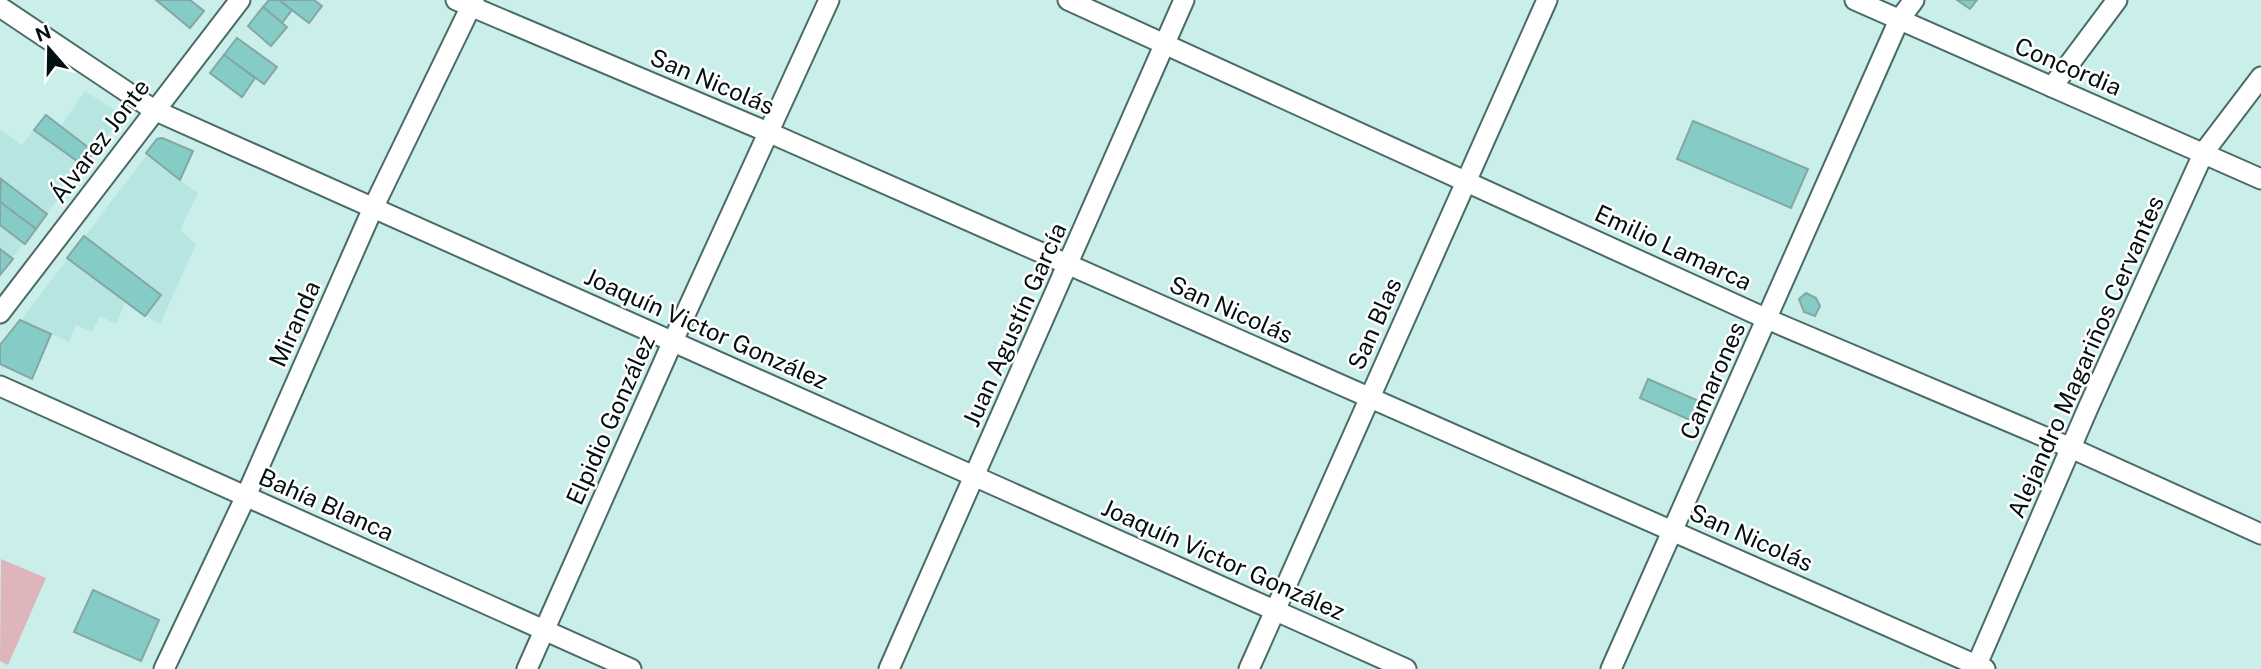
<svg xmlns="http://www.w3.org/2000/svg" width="2261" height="669" viewBox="0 0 2261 669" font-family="'Public Sans',sans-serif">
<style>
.built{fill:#b7e5e1}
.green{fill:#dfb5bc}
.building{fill:#86ccc6;stroke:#85a7a4;stroke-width:2}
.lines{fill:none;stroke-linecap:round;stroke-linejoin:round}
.minor-casing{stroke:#4a6b67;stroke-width:23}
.minor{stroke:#fff;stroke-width:19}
.labels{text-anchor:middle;stroke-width:5;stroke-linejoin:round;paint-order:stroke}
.street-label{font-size:24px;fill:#04100f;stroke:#fff}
</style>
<rect width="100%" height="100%" fill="#caeeea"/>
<g class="built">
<polygon points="85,91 115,110 120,119 0,274 0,130 22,145 46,115 61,126"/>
<polygon points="164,138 193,151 180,180 198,193 180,230 196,244 160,324 125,302 116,324 100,316 92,332 76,325 69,342 51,334 32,379 0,366 0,348 158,140"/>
</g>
<polygon class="green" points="1,559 46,578 8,665 0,661"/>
<g class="building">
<polygon points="156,0 190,0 204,11 190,28"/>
<polygon points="269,0 279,0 292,10 282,23 263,7"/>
<polygon points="279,0 314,0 322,6 309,23"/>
<polygon points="1957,0 1977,0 1970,9"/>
<polygon points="263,7 287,27 271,46 248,26"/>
<polygon points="237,38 277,67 264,84 224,55"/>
<polygon points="224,55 255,78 242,97 210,73"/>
<polygon points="46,115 94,152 84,166 34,130"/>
<polygon points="1693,121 1808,169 1791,208 1677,159"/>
<polygon points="162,138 193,151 180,180 146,153 157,139"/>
<polygon points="1,179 47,214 36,229 0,202"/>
<polygon points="0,202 36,229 25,244 0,225"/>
<polygon points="84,236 161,295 145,316 67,258"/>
<polygon points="0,249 13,259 0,275"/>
<polygon points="1806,293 1816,298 1820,306 1815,316 1804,312 1799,299"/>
<polygon points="20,320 51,334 32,379 0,364 0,345"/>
<polygon points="1648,379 1708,405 1699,424 1640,398"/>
<polygon points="93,590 159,620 141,661 74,632"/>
</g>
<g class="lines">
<defs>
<g id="minor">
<polyline points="456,0 770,133 1985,669"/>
<polyline points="1068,0 1767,319 2071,448 2261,534"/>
<polyline points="1855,0 2261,179"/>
<polyline points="0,7 154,110 1406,669"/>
<polyline points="2052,87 2117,0"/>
<polyline points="0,313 240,0"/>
<polyline points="0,386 631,669"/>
<polyline points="164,669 246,496 373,208 474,0"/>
<polyline points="527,669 673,341 829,0"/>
<polyline points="889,669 1184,0"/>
<polyline points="1249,669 1547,0"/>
<polyline points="1611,669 1899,20 1914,0"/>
<polyline points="1975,669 2088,408 2204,152 2261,77"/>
</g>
</defs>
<use href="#minor" class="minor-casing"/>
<use href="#minor" class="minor"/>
</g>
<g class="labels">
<g class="street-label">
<text transform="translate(2068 67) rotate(23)" y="8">Concordia</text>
<text transform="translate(712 82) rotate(23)" y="8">San Nicolás</text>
<text transform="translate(100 141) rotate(-53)" y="8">Álvarez Jonte</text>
<text transform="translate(1673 248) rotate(25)" y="8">Emilio Lamarca</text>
<text transform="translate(1231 310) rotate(24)" y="8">San Nicolás</text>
<text transform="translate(295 324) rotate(-66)" y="8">Miranda</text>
<text transform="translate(1375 324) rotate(-66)" y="8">San Blas</text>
<text transform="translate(1015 325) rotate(-66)" y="8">Juan Agustín García</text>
<text transform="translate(706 329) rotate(24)" y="8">Joaquín Victor González</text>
<text transform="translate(2086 357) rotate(-66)" y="8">Alejandro Magariños Cervantes</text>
<text transform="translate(1713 381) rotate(-66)" y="8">Camarones</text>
<text transform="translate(611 420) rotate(-66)" y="8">Elpidio González</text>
<text transform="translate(326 505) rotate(24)" y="8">Bahía Blanca</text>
<text transform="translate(1751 538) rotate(24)" y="8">San Nicolás</text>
<text transform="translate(1223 560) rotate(24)" y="8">Joaquín Victor González</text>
</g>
</g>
<g transform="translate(49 49) rotate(340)" stroke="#ffffff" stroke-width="5" paint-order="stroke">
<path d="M0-5L12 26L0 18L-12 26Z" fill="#04100f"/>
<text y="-10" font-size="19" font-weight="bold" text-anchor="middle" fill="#04100f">N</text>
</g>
</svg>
